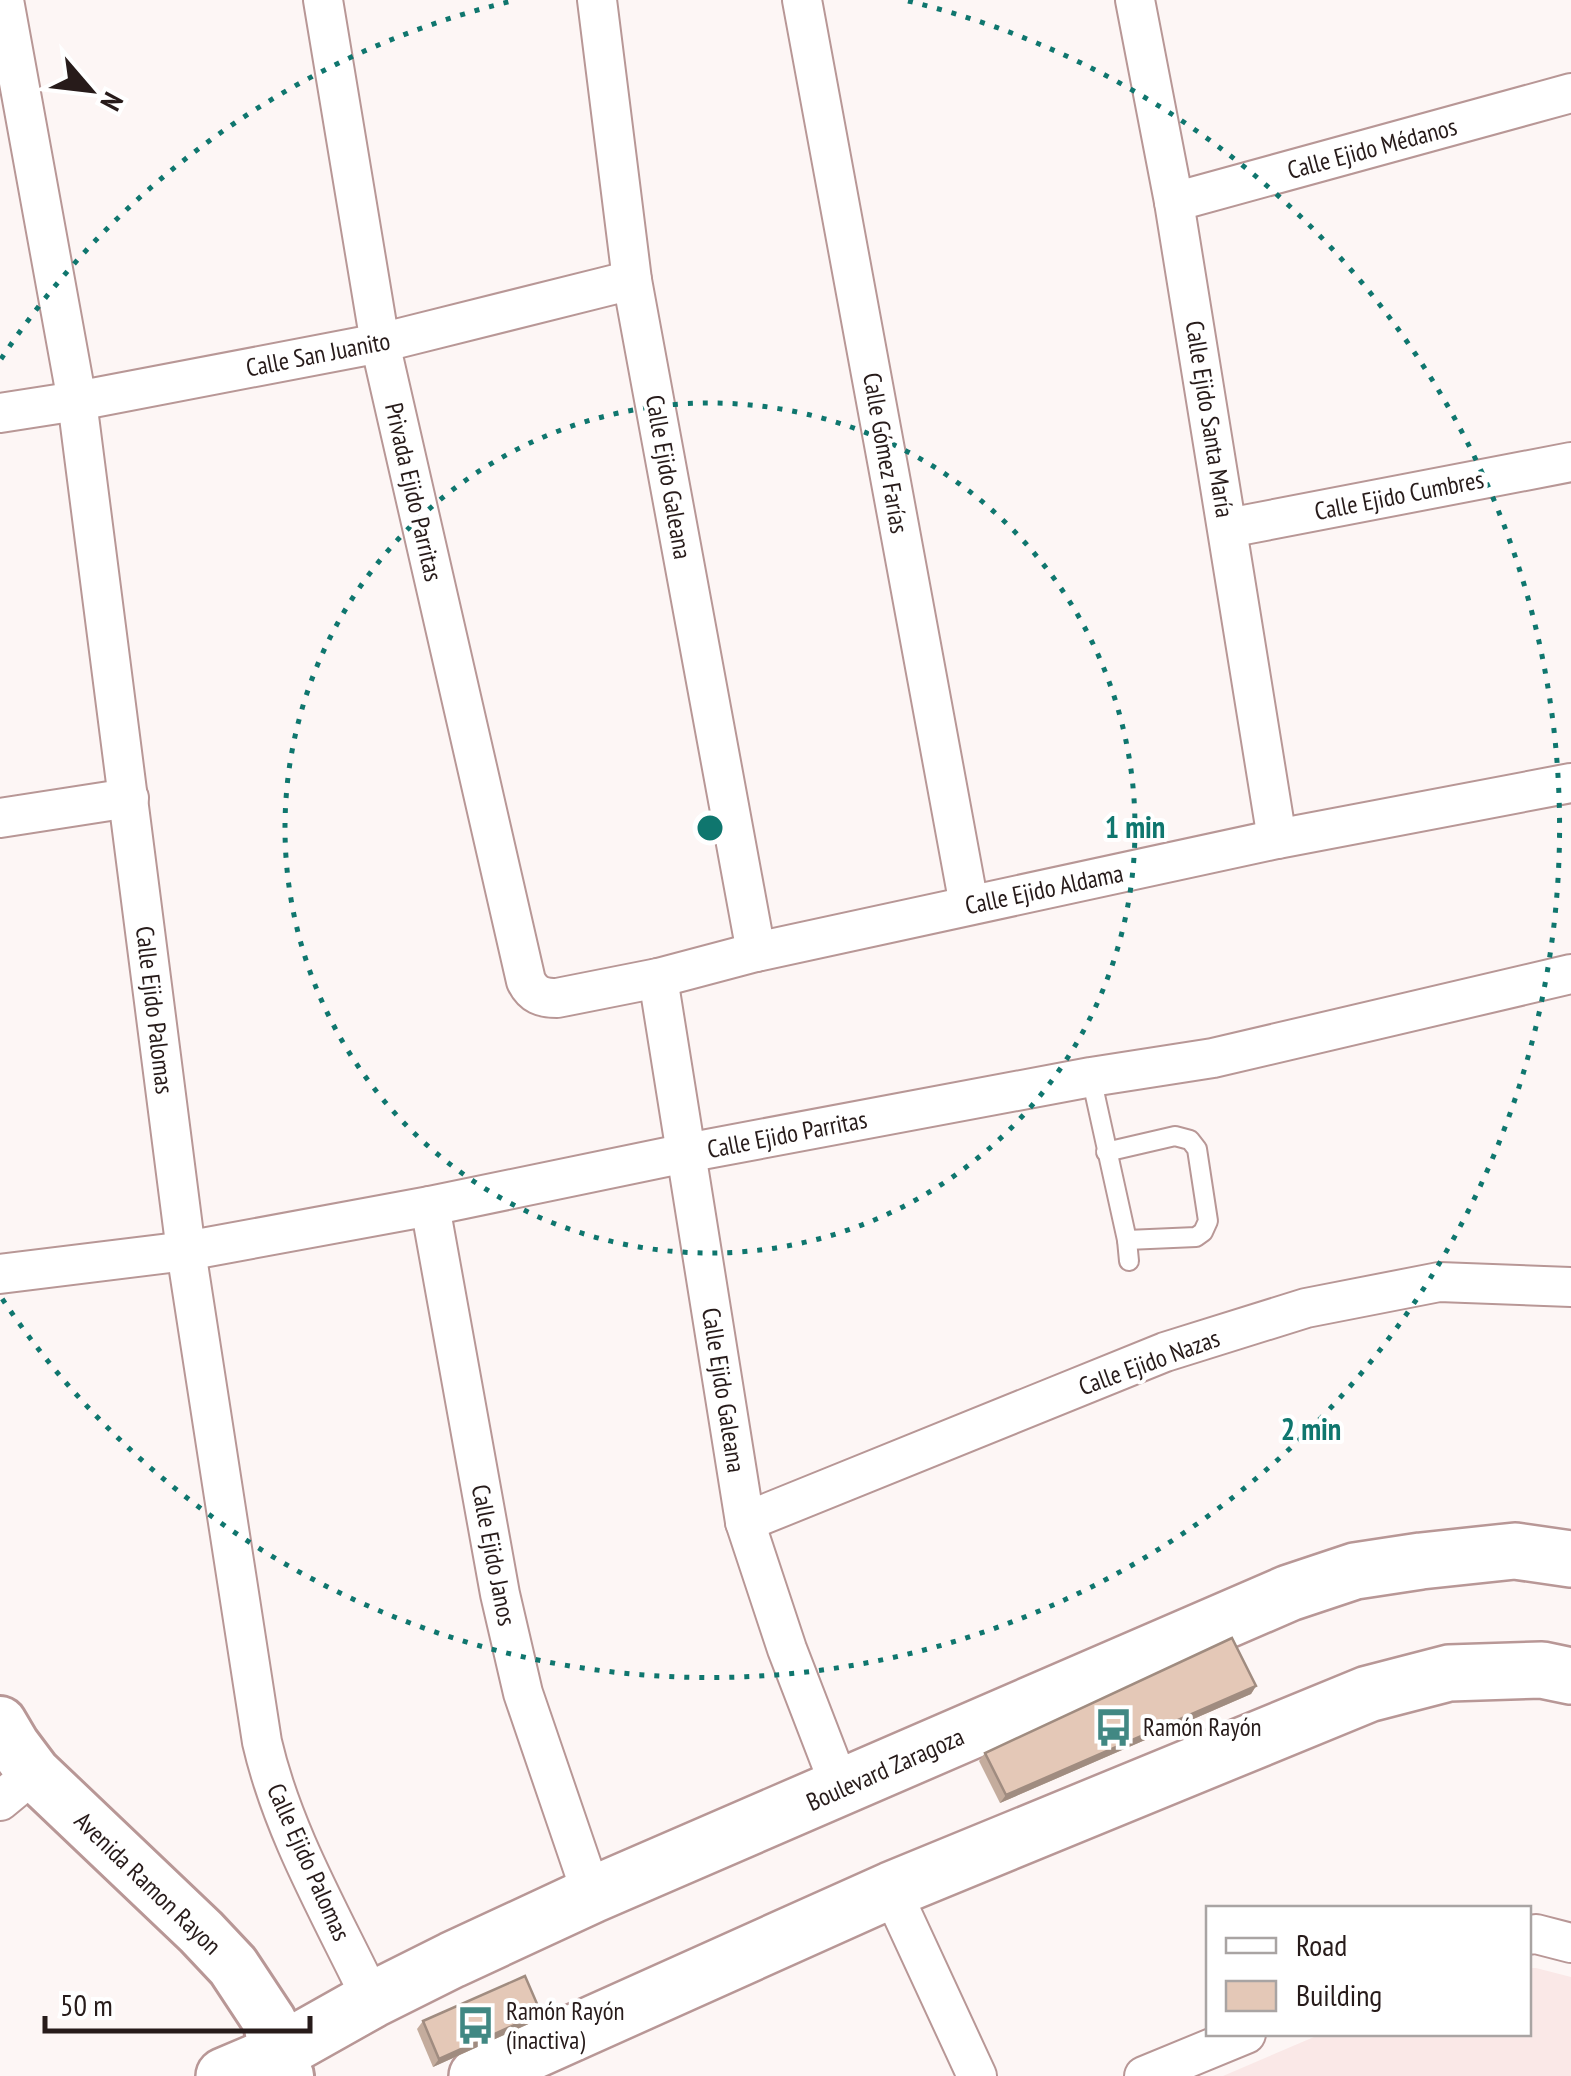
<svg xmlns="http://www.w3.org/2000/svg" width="1571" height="2076" viewBox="0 0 1571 2076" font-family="'PT Sans Narrow',sans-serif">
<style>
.built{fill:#fae8e7}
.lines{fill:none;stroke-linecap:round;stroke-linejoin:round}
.lane-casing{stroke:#b89796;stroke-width:22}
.street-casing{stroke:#b89796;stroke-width:42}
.secondary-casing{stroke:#b89796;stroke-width:58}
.primary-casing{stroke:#b89796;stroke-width:60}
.lane{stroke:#fff;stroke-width:18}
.street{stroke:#fff;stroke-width:38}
.secondary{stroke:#fff;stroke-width:52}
.primary{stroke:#fff;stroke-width:55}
.wall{fill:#c4ac9d}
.shaded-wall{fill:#a08c80}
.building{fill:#e4c8b7;stroke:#a08c80;stroke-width:2.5}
.ring{fill:none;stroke:#0f766e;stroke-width:5;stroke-dasharray:5 10}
.labels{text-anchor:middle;stroke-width:8;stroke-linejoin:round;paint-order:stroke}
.street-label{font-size:25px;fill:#271b1a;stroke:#fff}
.poi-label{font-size:25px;fill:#271b1a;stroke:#fff;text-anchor:start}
.centre{fill:#0f766e;stroke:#fff;stroke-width:5}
.ring-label{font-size:30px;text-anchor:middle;font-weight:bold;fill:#0f766e;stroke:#fff;stroke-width:8;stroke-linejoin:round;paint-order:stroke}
</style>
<rect width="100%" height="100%" fill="#fdf6f5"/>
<polygon class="built" points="1529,1968 1536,1968 1571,1977 1571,2076 1223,2076 1321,2034 1528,2034"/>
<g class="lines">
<defs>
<g id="lane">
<polyline points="1091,1077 1127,1240 1129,1261"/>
<polyline points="1106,1152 1175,1136 1190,1140 1197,1149 1208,1221 1203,1232 1196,1237 1127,1240"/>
</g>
<g id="street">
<path d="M4,0l73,401 109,850 76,491c21,91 70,174 110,258"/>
<path d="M323,0l57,343 146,638c7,14 16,17 31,17l101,-20 98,-26 521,-113 294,-56"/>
<polyline points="597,0 632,280 756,952"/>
<polyline points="802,0 969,905"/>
<polyline points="1135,0 1174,202 1277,839"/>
<polyline points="1174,202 1571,93"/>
<polyline points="0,413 77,401 380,343 632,280"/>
<polyline points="1228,528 1571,462"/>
<polyline points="0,818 129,798"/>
<polyline points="658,978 745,1522 787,1649 841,1789"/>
<polyline points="430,1206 500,1594 523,1693 592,1895"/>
<polyline points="0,1274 186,1251 430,1206 686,1153 1091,1077 1213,1058 1571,974"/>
<polyline points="745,1522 1165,1352 1306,1308 1439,1282 1571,1287"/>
<polyline points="0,1801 34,1773"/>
<polyline points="891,1890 977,2076"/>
<polyline points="1528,1935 1536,1934 1571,1943"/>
<polyline points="1144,2076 1246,2034"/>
</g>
<polyline id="secondary" points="0,1723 13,1745 34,1773 201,1932 233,1966 270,2022 276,2054 287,2076"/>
<g id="primary">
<polyline points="224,2076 276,2054 372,2000 452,1960 592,1895 1289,1593 1355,1571 1421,1561 1515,1551 1571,1559"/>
<polyline points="477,2076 891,1890 1368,1694 1449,1673 1542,1670 1571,1676"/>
</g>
</defs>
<use href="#lane" class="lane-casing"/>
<use href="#street" class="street-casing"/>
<use href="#secondary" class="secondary-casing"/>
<use href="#primary" class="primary-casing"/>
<use href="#lane" class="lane"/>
<use href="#street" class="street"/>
<use href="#secondary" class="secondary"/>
<use href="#primary" class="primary"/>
</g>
<g class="wall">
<polygon points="1256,1686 1251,1694 1000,1803 979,1761 985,1753"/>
<polygon points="423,2021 535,2021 433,2067 417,2029"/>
</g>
<g class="shaded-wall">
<polygon points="1256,1686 1251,1694 1000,1803 1006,1795"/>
<polygon points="541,2013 535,2021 433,2067 439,2059"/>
</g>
<g class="building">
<polygon points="1232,1638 1256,1686 1006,1795 985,1753"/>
<polygon points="525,1976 541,2013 439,2059 423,2021"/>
</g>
<g class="ring">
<circle cx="710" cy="828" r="425"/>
<path d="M1 359A850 850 0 0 1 512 1M908 1A850 850 0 1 1 1 1297"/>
</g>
<defs>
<symbol id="bus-bare" viewBox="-9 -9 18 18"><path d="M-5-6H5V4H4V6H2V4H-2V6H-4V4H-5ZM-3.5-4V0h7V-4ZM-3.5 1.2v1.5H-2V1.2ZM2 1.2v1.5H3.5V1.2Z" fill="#418883" stroke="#fff" stroke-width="2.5" paint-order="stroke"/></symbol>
</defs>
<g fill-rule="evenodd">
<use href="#bus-bare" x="1086" y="1700" width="55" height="55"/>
<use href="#bus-bare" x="448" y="1998" width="55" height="55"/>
</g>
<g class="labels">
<g class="street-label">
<text transform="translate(1372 148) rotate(-15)" y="9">Calle Ejido Médanos</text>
<text transform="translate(318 354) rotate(-11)" y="9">Calle San Juanito</text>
<text transform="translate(1210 419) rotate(81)" y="9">Calle Ejido Santa María</text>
<text transform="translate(886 453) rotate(80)" y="9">Calle Gómez Farías</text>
<text transform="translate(669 477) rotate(80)" y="9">Calle Ejido Galeana</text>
<text transform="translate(414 492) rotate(77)" y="9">Privada Ejido Parritas</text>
<text transform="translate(1399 495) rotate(-11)" y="9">Calle Ejido Cumbres</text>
<text transform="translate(1044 889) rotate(-12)" y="9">Calle Ejido Aldama</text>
<text transform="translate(155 1010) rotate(83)" y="9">Calle Ejido Palomas</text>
<text transform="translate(787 1134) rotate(-11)" y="9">Calle Ejido Parritas</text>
<text transform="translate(1149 1362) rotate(-20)" y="9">Calle Ejido Nazas</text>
<text transform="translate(724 1390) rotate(81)" y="9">Calle Ejido Galeana</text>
<text transform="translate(494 1555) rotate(79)" y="9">Calle Ejido Janos</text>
<text transform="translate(885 1769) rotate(-24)" y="9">Boulevard Zaragoza</text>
<text transform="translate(309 1862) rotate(66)" y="9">Calle Ejido Palomas</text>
<text transform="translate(148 1883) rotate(44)" y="9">Avenida Ramon Rayon</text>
</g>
<g class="poi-label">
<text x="1143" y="1736">Ramón Rayón</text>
<text x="506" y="2020">Ramón Rayón<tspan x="506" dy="29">(inactiva)</tspan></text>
</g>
</g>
<circle cx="710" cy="828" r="15" class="centre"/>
<g class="ring-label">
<text x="1135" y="838">1 min</text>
<text x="1311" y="1440">2 min</text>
</g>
<rect x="1206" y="1906" width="325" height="130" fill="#ffffff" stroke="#a9a4a3" stroke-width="2.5"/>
<rect x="1226" y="1938" width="50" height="15" fill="#ffffff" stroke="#a9a4a3" stroke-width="2.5"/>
<text x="1296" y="1956" font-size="30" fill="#271b1a">Road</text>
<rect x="1226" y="1981" width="50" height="30" fill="#e4c8b7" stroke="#a9a4a3" stroke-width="2.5"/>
<text x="1296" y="2006" font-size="30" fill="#271b1a">Building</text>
<g transform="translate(90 90) rotate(118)" stroke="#ffffff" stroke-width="8" paint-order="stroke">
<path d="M0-8L18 38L0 25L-18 38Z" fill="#271b1a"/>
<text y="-15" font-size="28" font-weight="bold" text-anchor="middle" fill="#271b1a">N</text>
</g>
<path d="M45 2016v15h265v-15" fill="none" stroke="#271b1a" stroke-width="5"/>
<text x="60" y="2016" font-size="30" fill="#271b1a" stroke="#ffffff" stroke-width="8" paint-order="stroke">50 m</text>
</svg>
